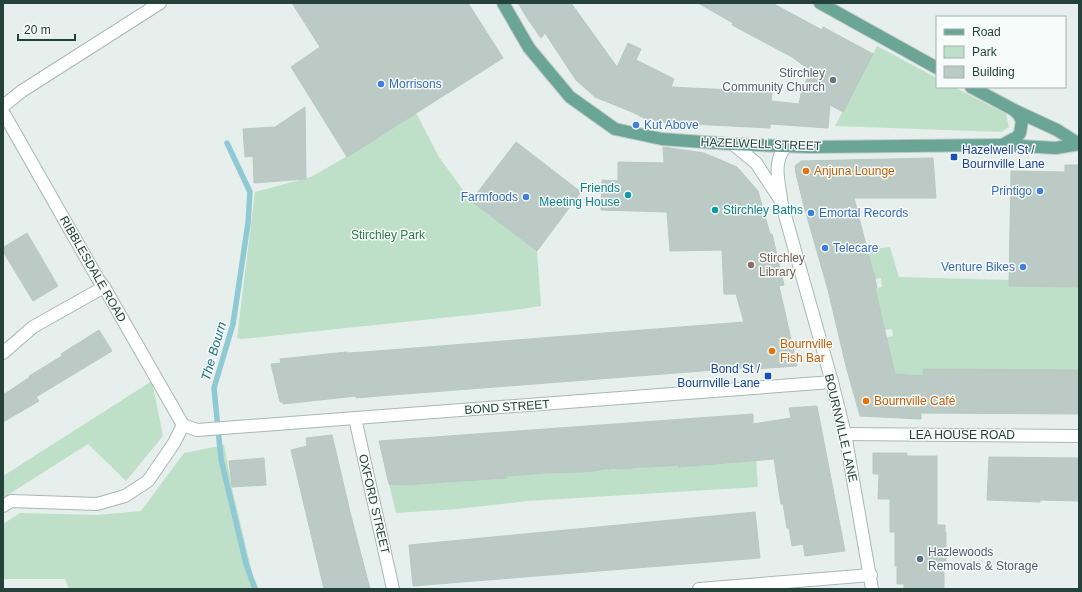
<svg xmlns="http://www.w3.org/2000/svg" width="1082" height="592" viewBox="0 0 1082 592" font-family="Arial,sans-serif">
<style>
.green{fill:#bfe0c8}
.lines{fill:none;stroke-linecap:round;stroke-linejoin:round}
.stream{stroke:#8ec9d4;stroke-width:5.5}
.building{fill:#bbcac4;stroke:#b8c9c2}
.street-casing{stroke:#a8b8b2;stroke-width:14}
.secondary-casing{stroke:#a4bbb3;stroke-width:14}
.primary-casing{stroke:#c2cac8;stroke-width:14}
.street{stroke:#fff;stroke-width:12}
.secondary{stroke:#fff;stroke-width:12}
.primary{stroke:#6aa596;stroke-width:12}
.worship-dot{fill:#6b7280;stroke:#f7fbf9;stroke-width:1.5}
.shop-dot{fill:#3f7fe0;stroke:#f7fbf9;stroke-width:1.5}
.transit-dot{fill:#1a4fb4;stroke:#f7fbf9;stroke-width:1.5}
.food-dot{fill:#e8710a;stroke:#f7fbf9;stroke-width:1.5}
.culture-dot{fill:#0f9aa8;stroke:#f7fbf9;stroke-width:1.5}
.education-dot{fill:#8d6e63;stroke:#f7fbf9;stroke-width:1.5}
.service-dot{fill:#5c6f8a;stroke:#f7fbf9;stroke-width:1.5}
.labels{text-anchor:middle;stroke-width:3;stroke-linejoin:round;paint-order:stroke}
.worship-label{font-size:12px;fill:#5b616d;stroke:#f7fbf9;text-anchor:end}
.shop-label{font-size:12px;fill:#366cbe;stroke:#f7fbf9;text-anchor:start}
.street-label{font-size:12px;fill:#24423a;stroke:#f7fbf9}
.transit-label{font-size:12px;fill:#164399;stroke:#f7fbf9;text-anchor:start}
.food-label{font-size:12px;fill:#c56008;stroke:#f7fbf9;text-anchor:start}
.culture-label{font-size:12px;fill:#0d838f;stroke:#f7fbf9;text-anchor:end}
.park-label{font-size:12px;fill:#2d7a4b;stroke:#f7fbf9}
.education-label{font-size:12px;fill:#785e54;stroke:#f7fbf9;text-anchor:start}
.service-label{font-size:12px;fill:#4e5e75;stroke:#f7fbf9;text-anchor:start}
.water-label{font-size:13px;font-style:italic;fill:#1c6f80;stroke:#f7fbf9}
</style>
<rect width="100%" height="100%" fill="#e6efeb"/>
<g class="green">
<polygon points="877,46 937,78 937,87 954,87 1006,114 1009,127 1001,132 835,126"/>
<polygon points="416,113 439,157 471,201 537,251 541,306 508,311 241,339 237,338 255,192 311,177 351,154"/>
<polygon points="890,247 899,277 1010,280 1010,286 1079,287 1079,370 923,369 923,386 911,386 911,375 906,375 904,392 879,375 894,371 893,363 886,364 870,342 893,336 892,329 885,330 884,323 865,327 864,321 882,317 880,309 856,293 882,287 881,278 875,279 874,272 853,277 867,250"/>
<polygon points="152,381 163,436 126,481 88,444 3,498 3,476"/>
<polygon points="224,445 232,488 253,576 259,589 69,589 65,579 3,579 3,524 20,513 97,515 141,511 184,453"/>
<polygon points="678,445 680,467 693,466 692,445 756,460 758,487 527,501 457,509 396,513 389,484 463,481 462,462 506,458 520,475 532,474 562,454 563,473 578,472 586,452 588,471 602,471 601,451 609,450 611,470 624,469 623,450 631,449 632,469 646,468 645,448"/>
</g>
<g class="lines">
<polyline class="stream" points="227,143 250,192 248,223 233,324 214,388 221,459 246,564 255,589"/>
</g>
<g class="building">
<polygon points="292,3 468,3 503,58 347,157 291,67 320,47"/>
<polygon points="518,3 571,3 617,67 628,43 641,49 636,60 674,79 671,87 772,92 771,101 799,104 802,89 811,71 792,57 732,25 733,23 698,3 772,3 822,30 823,27 873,54 843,112 830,105 828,128 770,124 770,128 652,122 632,112 595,97 576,80 545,33 541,38 527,18"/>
<polygon points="305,107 306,179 254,183 253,156 245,157 243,129 275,127"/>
<polygon points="516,142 581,192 537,251 471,201"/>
<polygon points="663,147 704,153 737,167 758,191 770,234 772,234 784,285 779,286 797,366 754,369 754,367 379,396 356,398 356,396 283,404 283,402 280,402 271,364 281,363 280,359 347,352 347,353 364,352 744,322 736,294 724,294 722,250 670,251 667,212 601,210 602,180 618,181 618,162 664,163"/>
<polygon points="933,158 936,198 854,198 873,272 874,272 877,288 875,288 895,374 923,376 923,369 1079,370 1079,414 921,413 921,419 860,416 846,366 828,290 804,206 796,174 795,166 801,161"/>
<polygon points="1065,165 1079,165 1079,287 1009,286 1011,171 1065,172"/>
<polygon points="27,233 58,286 33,301 4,253 4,247"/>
<polygon points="99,330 112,351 36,397 39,401 3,422 3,395 30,377 29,376 62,356 61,354"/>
<polygon points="817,406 845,551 805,556 803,544 792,546 789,528 787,528 783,504 781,504 774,459 679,467 679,465 620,469 602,469 602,470 582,472 544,473 507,476 507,478 402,485 389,484 379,441 753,414 753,424 791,418 789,408"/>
<polygon points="332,435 351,516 370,589 324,589 291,450 307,446 306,438"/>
<polygon points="873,453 907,453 907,456 937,456 937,525 945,525 945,532 946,532 946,566 944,566 944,589 904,589 904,584 897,584 897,566 895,566 895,532 890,532 890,499 878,499 879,474 873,474"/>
<polygon points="989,457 1079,458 1079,501 1040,500 1040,502 987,500"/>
<polygon points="264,458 266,485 232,487 229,461"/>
<polygon points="755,512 760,558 413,586 409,545"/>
</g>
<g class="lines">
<defs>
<g id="street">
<polyline points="3,106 22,91 160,3"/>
<polyline points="3,112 98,279 104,287 183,425"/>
<polyline points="3,353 33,327 104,287"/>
<polyline points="355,418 393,589"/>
<polyline points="183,425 197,430 832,382"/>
<polyline points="845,434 1079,436"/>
<polyline points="3,506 11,501 97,504 125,496 148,481 174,443 183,425"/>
<polyline points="699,589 871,575"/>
</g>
<g id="secondary">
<polyline points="733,144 756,163 781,201 832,382 845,434 872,589"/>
<path d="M781,198c-3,-19 -8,-37 5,-52"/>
</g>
<g id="primary">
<polyline points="503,3 529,48 570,97 615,129 662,139 730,144 810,147 1000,145 1056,148 1079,144"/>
<polyline points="820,3 937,68"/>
<polyline points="971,87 1014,110 1057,130 1079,144"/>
<polyline points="1002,145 1017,137 1020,133 1022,121 1019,115 1015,111"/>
</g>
</defs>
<use href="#street" class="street-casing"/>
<use href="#secondary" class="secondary-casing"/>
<use href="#primary" class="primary-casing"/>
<use href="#street" class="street"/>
<use href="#secondary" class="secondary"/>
<use href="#primary" class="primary"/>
</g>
<circle class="worship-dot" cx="833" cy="80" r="4"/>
<g class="shop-dot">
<circle cx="381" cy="84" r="4"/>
<circle cx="636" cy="125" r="4"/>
<circle cx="1040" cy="191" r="4"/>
<circle cx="526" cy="197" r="4"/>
<circle cx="811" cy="213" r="4"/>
<circle cx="825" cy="248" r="4"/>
<circle cx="1023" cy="267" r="4"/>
</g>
<g class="transit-dot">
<rect x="950" y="153" width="8" height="8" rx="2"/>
<rect x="764" y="372" width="8" height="8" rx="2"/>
</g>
<g class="food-dot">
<circle cx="806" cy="171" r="4"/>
<circle cx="772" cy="351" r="4"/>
<circle cx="866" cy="401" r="4"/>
</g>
<g class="culture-dot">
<circle cx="628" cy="195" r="4"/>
<circle cx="715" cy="210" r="4"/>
</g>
<circle class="education-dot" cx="751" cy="265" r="4"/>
<circle class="service-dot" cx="920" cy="559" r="4"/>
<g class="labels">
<g class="worship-label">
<text x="825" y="77">Stirchley<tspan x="825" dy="14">Community Church</tspan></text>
</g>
<g class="shop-label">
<text x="389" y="88">Morrisons</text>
<text x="644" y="129">Kut Above</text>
<text x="1032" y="195" text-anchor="end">Printigo</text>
<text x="518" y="201" text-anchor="end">Farmfoods</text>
<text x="819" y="217">Emortal Records</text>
<text x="833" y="252">Telecare</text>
<text x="1015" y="271" text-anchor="end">Venture Bikes</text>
</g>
<g class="street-label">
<text transform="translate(761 144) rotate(2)" y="4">HAZELWELL STREET</text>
<text transform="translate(93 269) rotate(60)" y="4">RIBBLESDALE ROAD</text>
<text transform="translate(507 407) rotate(-4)" y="4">BOND STREET</text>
<text transform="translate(841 428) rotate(77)" y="4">BOURNVILLE LANE</text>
<text x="962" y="439">LEA HOUSE ROAD</text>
<text transform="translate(374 504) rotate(77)" y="4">OXFORD STREET</text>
</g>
<g class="transit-label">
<text x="962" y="154">Hazelwell St /<tspan x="962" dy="14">Bournville Lane</tspan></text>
<text x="760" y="373" text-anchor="end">Bond St /<tspan x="760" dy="14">Bournville Lane</tspan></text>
</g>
<g class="food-label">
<text x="814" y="175">Anjuna Lounge</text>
<text x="780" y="348">Bournville<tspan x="780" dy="14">Fish Bar</tspan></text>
<text x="874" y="405">Bournville Café</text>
</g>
<g class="culture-label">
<text x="620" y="192">Friends<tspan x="620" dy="14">Meeting House</tspan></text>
<text x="723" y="214" text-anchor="start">Stirchley Baths</text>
</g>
<g class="park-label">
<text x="388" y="239">Stirchley Park</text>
</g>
<g class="education-label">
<text x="759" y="262">Stirchley<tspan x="759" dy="14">Library</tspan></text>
</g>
<g class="service-label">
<text x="928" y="556">Hazlewoods<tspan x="928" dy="14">Removals &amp; Storage</tspan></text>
</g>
<g class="water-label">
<text transform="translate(213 351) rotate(-74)" y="5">The Bourn</text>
</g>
</g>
<rect width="1082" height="592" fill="none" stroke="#24423a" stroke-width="8"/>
<rect x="936" y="16" width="130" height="72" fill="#f7fbf9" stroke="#a3b1ad"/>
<rect x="944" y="29" width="20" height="6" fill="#6aa596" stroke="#a3b1ad"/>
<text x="972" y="36" font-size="12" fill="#24423a">Road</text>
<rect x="944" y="46" width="20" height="12" fill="#bfe0c8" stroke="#a3b1ad"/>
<text x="972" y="56" font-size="12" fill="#24423a">Park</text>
<rect x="944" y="66" width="20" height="12" fill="#bbcac4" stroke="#a3b1ad"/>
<text x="972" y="76" font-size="12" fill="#24423a">Building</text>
<path d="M18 34v6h57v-6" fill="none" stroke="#24423a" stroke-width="2"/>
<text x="24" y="34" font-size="12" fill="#24423a" stroke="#f7fbf9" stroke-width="3" paint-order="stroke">20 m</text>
</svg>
